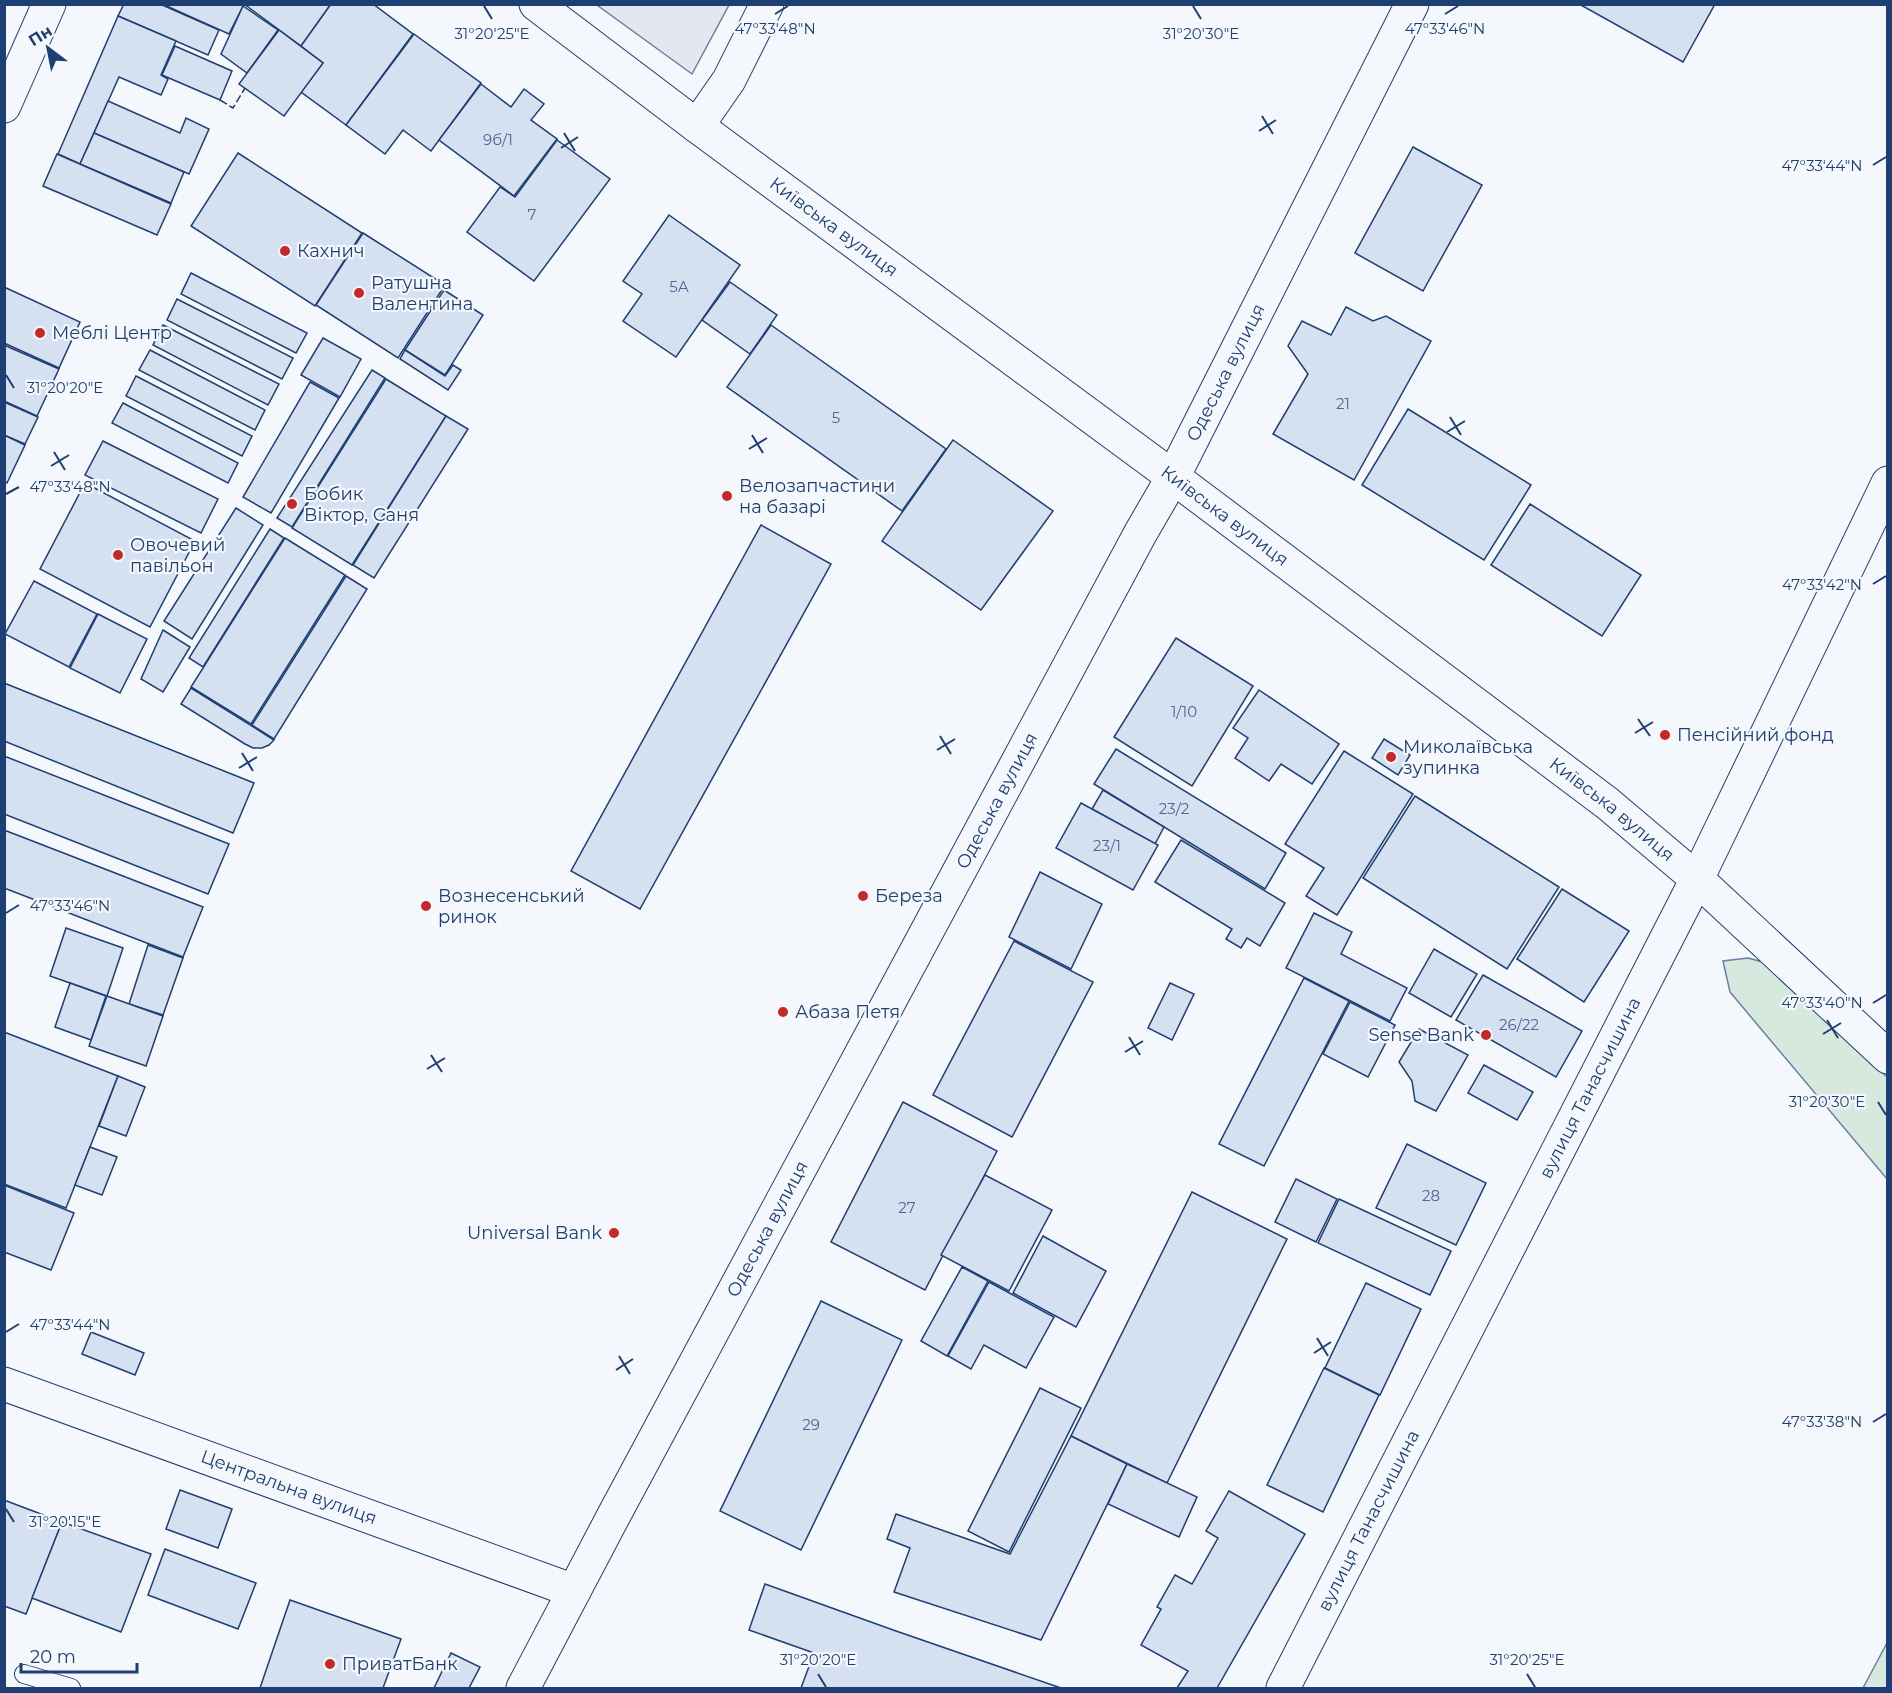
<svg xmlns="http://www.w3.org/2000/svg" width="1892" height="1693" viewBox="0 0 1892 1693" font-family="Montserrat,sans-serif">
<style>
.green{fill:#d7e8df;stroke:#687fa3;stroke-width:1.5}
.parking{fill:#e3e8f0;stroke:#687fa3;stroke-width:1.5}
.building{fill:#d5e0f0;stroke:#1d3f73;stroke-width:1.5}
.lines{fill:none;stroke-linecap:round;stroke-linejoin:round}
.lane-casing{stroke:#1d3f73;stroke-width:20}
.street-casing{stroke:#1d3f73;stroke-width:35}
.primary-casing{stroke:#1d3f73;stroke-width:35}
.lane{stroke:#f4f7fb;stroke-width:18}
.street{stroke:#f4f7fb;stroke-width:33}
.primary{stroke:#f4f7fb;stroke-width:33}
.fence{stroke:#1d3f73;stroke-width:1.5;stroke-dasharray:8 3;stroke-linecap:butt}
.ticks{fill:none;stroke:#1d3f73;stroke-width:2}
.poi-dot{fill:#c62828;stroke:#f4f7fb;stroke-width:2}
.labels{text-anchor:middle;stroke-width:4.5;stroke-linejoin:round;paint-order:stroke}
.number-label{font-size:15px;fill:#4b6792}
.street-label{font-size:18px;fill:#1d3f73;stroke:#f4f7fb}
.poi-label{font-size:18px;fill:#1d3f73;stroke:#f4f7fb;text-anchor:start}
.ticks-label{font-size:15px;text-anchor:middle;fill:#1d3f73;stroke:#f4f7fb;stroke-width:4.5;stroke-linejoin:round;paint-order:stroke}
</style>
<rect width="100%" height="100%" fill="#f4f7fb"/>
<g class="green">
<polygon points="1748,958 1770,964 1887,1077 1887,1179 1730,992 1723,961"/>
<polygon points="1887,1643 1887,1688 1863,1688"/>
</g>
<polygon class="parking" points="597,5 729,5 692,74"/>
<g class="building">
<polygon points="124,4 160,4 219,30 208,55 118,16"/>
<polygon points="162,4 244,4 229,34"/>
<polygon points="244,4 331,4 301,46"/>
<polygon points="331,4 373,4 413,34 346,125 301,92 323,63 301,46"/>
<polygon points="1579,4 1715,4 1683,62"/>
<polygon points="243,6 278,30 247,73 221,54"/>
<polygon points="118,16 176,41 161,75 168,79 161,95 119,77 80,164 58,154"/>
<polygon points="279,30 323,63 284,116 239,84"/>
<polygon points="414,34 481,83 431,151 403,130 385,154 346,125"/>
<polygon points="175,46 232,71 220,100 162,75"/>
<polygon points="481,84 511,107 524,89 544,104 531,120 557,139 514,196 439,140"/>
<polygon points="108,101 180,133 186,118 209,129 189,174 94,133"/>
<polygon points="94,133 184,172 171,203 80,164"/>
<polygon points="557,140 610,179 534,281 467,232 500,187 515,197"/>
<polygon points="1413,147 1482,185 1423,291 1355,253"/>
<polygon points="238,153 362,233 315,306 191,226"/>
<polygon points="57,154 171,204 157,235 43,186"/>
<polygon points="669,215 740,265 676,357 623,321 642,294 623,281"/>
<polygon points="363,233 445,285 398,358 316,305"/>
<polygon points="191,273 307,333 296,353 181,294"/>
<polygon points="730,282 777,315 750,354 702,320"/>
<polygon points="4,287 80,322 59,368 4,343"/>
<polygon points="444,290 483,315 445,375 405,350"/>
<polygon points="177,299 293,358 282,379 167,320"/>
<polygon points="1346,307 1373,321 1386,316 1431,341 1354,480 1273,434 1308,374 1288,346 1302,321 1331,335"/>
<polygon points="163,325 279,384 268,405 153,345"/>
<polygon points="771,325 946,449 902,511 727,387"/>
<polygon points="323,338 361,359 340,397 301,375"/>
<polygon points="4,345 59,369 37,416 4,401"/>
<polygon points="150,350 265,410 255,430 139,370"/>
<polygon points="405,350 445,376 453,365 461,370 448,390 400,359"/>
<polygon points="372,370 385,378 292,527 277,518"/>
<polygon points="136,376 252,436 242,456 126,396"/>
<polygon points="386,379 446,416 352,565 292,528"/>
<polygon points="310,382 339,398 271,513 243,497"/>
<polygon points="4,402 38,417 25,444 4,435"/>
<polygon points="123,403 238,463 228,483 112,423"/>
<polygon points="1408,409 1531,485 1484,560 1362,485"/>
<polygon points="446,416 468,429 374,578 353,565"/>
<polygon points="4,435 25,445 7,483 4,481"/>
<polygon points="953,440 1053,511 981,610 882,541"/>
<polygon points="103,441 218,499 201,533 85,475"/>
<polygon points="85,483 195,541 150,627 40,569"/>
<polygon points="1530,504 1641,575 1602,636 1491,565"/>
<polygon points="236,508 263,525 192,639 164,621"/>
<polygon points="761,525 831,564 640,909 571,871"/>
<polygon points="270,529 284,538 203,667 189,658"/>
<polygon points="285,538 345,575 251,724 191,687"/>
<polygon points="346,576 367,589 274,739 252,725"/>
<polygon points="34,581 97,614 69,667 5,634"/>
<polygon points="98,614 147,639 120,693 70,668"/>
<polygon points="163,630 190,647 163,692 141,679"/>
<polygon points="1176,638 1253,686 1192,786 1114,737"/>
<polygon points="4,683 254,783 233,833 4,741"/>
<polygon points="191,688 274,740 269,745 262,748 253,748 245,744 181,704"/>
<polygon points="1259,690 1339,744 1312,784 1281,764 1269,781 1235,758 1248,738 1233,728"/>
<polygon points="1384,739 1410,755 1398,775 1372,758"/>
<polygon points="1116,749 1286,853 1265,889 1094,784"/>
<polygon points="1344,751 1413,794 1337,915 1306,896 1324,868 1285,844"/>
<polygon points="4,756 229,844 208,894 4,814"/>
<polygon points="1103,790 1164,827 1155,844 1092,809"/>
<polygon points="1415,796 1559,887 1507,969 1363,878"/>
<polygon points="1081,803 1158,845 1133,890 1056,848"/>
<polygon points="4,830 203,907 183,957 4,888"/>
<polygon points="1181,840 1285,903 1260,946 1247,938 1241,948 1226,939 1232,929 1155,882"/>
<polygon points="1040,872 1102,904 1071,969 1009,937"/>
<polygon points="1562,889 1629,931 1584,1002 1517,959"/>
<polygon points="1314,913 1352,932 1341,954 1407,988 1390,1021 1286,968"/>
<polygon points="66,928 123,948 107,996 50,976"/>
<polygon points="1014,941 1093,982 1012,1137 933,1095"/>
<polygon points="148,945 183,958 163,1015 129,1004"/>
<polygon points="1434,949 1477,974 1451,1017 1409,993"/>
<polygon points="1483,975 1582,1031 1556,1077 1456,1020"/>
<polygon points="1304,978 1349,1001 1264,1166 1219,1144"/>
<polygon points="70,983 106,996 91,1040 55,1027"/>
<polygon points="1170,983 1194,994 1172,1040 1148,1028"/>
<polygon points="107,996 163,1016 146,1066 89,1046"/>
<polygon points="1350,1002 1395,1025 1368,1077 1323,1054"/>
<polygon points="1419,1029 1468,1055 1436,1111 1415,1101 1412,1081 1399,1062"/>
<polygon points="4,1032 118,1076 66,1208 4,1184"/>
<polygon points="1484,1065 1533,1092 1517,1120 1468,1093"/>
<polygon points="118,1076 145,1087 126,1136 99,1126"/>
<polygon points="903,1102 997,1151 925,1290 831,1242"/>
<polygon points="1407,1144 1486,1183 1456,1245 1376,1208"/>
<polygon points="90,1147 117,1157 102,1195 75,1185"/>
<polygon points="985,1175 1052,1210 1009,1291 941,1255"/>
<polygon points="1296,1179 1337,1199 1316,1242 1275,1222"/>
<polygon points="4,1185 74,1213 51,1270 4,1252"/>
<polygon points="1192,1192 1287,1239 1167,1483 1071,1436"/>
<polygon points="1339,1199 1451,1251 1430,1295 1318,1243"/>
<polygon points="1043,1236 1106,1271 1076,1327 1013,1293"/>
<polygon points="962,1267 988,1281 947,1356 921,1341"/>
<polygon points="989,1282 1054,1317 1026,1368 984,1345 971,1369 948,1356"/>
<polygon points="1366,1283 1421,1309 1380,1395 1325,1368"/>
<polygon points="821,1301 902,1340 801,1550 720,1511"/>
<polygon points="91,1332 144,1353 135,1375 82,1354"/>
<polygon points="1324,1368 1379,1395 1323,1512 1267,1485"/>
<polygon points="1040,1388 1081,1408 1009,1552 968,1531"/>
<polygon points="1071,1436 1127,1464 1041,1640 894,1592 910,1548 887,1539 896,1514 1010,1554"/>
<polygon points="1127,1464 1197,1497 1179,1537 1108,1504"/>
<polygon points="180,1490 232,1509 218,1548 166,1529"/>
<polygon points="1229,1491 1305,1534 1217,1688 1177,1688 1188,1671 1141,1645 1161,1609 1157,1607 1175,1575 1192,1584 1218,1538 1206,1531"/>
<polygon points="4,1500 62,1522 26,1614 4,1606"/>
<polygon points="62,1522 151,1554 121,1632 32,1598"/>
<polygon points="165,1549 256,1583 238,1629 148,1595"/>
<polygon points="765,1584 896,1631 1061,1688 801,1688 814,1653 749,1630"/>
<polygon points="290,1600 401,1639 383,1688 260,1688"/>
<polygon points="451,1653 480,1667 469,1688 434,1688"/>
</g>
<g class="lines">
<defs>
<polyline id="lane" points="24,1674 71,1688"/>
<g id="street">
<polyline points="4,106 49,4"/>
<polyline points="697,126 729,80 767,4"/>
<path id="s1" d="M1173,477l239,-473"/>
<path id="s2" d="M4,1384l570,207"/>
<path id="s3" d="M1283,1688l414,-809 191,-396"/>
</g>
<g id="primary">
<path id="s4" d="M536,4l161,122 476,351 434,326 90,76 191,178"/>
<path id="s5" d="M523,1688l91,-173 526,-981 33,-57"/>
</g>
</defs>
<use href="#lane" class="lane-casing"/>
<use href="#street" class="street-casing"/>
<use href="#primary" class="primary-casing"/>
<use href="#lane" class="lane"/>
<use href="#street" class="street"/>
<use href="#primary" class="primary"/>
<polyline class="fence" points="220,100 233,108 245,88"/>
</g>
<path class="ticks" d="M484,6l8,13M1193,6l8,13M775,14l13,-8M1445,14l13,-8M1262,116l11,18M1259,131l17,-11M564,133l11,18M561,148l17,-11M1873,165l13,-8M6,375l8,13M1450,417l11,18M1447,432l18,-11M752,435l11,18M749,449l18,-11M54,452l11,18M51,466l18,-11M6,494l13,-7M1873,584l13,-8M1638,719l12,17M1635,733l18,-11M940,736l11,18M937,750l18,-11M242,753l11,18M239,768l18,-11M6,913l13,-8M1873,1003l13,-8M1827,1020l11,18M1823,1034l18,-11M1129,1037l11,18M1125,1052l18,-11M431,1055l11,17M427,1069l18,-11M1878,1102l8,13M6,1332l13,-8M1317,1338l11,18M1314,1353l17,-11M619,1356l11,18M616,1370l17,-11M1873,1422l13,-8M6,1509l8,13M818,1674l8,13M1527,1674l8,13"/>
<g class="poi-dot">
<circle cx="285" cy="251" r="6"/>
<circle cx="359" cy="293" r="6"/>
<circle cx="40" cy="333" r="6"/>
<circle cx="727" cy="496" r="6"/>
<circle cx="292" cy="504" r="6"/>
<circle cx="118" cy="555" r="6"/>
<circle cx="1665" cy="735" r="6"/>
<circle cx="1391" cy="757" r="6"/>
<circle cx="863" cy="896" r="6"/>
<circle cx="426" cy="906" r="6"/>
<circle cx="783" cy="1012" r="6"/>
<circle cx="1486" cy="1035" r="6"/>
<circle cx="614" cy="1233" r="6"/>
<circle cx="330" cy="1664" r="6"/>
</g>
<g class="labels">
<g class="number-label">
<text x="498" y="145">9б/1</text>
<text x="532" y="220">7</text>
<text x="679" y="292">5А</text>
<text x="1343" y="409">21</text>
<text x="836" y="423">5</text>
<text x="1184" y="717">1/10</text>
<text x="1174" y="814">23/2</text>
<text x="1107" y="851">23/1</text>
<text x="1519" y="1030">26/22</text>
<text x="1431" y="1201">28</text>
<text x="907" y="1213">27</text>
<text x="811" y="1430">29</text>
</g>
<g class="street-label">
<text dy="6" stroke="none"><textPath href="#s4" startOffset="372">Київська вулиця</textPath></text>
<text dy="6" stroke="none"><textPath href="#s1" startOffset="117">Одеська вулиця</textPath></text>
<text dy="6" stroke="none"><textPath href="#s4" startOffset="858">Київська вулиця</textPath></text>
<text dy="6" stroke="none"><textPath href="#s5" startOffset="1006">Одеська вулиця</textPath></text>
<text dy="6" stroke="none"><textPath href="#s4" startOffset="1344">Київська вулиця</textPath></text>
<text dy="6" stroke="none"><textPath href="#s3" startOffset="674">вулиця Танасчишина</textPath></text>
<text dy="6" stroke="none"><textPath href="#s5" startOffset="520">Одеська вулиця</textPath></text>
<text dy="6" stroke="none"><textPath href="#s2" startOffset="303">Центральна вулиця</textPath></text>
<text dy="6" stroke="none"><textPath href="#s3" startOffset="188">вулиця Танасчишина</textPath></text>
</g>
<g class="poi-label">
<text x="297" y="257">Кахнич</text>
<text x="371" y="289">Ратушна<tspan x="371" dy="21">Валентина</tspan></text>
<text x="52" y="339">Меблі Центр</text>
<text x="739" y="492">Велозапчастини<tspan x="739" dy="21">на базарі</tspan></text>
<text x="304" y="500">Бобик<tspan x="304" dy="21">Віктор, Саня</tspan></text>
<text x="130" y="551">Овочевий<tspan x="130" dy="21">павільон</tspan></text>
<text x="1677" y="741">Пенсійний фонд</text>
<text x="1403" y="753">Миколаївська<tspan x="1403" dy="21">зупинка</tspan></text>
<text x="438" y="902">Вознесенський<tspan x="438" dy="21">ринок</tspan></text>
<text x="875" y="902">Береза</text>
<text x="795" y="1018">Абаза Петя</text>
<text x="1474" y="1041" text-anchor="end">Sense Bank</text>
<text x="602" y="1239" text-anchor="end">Universal Bank</text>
<text x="342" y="1670">ПриватБанк</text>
</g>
</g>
<g class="ticks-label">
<text x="775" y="34">47°33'48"N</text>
<text x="1445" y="34">47°33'46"N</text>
<text x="492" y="39">31°20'25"E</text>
<text x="1201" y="39">31°20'30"E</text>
<text x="1822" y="171">47°33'44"N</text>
<text x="65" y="393">31°20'20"E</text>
<text x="70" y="492">47°33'48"N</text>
<text x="1822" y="590">47°33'42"N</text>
<text x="70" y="911">47°33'46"N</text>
<text x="1822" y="1008">47°33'40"N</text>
<text x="1827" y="1107">31°20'30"E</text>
<text x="70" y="1330">47°33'44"N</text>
<text x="1822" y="1427">47°33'38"N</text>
<text x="65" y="1527">31°20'15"E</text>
<text x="818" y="1665">31°20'20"E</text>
<text x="1527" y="1665">31°20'25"E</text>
</g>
<rect width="1892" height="1693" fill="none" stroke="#1d3f73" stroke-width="12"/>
<g transform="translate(48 48) rotate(328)" stroke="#f4f7fb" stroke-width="4.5" paint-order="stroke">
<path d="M0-4.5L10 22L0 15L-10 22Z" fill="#1d3f73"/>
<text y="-9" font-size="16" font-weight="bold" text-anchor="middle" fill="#1d3f73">Пн</text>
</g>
<path d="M21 1663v9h116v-9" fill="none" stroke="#1d3f73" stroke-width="3"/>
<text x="30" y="1663" font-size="18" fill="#1d3f73" stroke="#f4f7fb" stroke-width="4.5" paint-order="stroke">20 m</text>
</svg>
